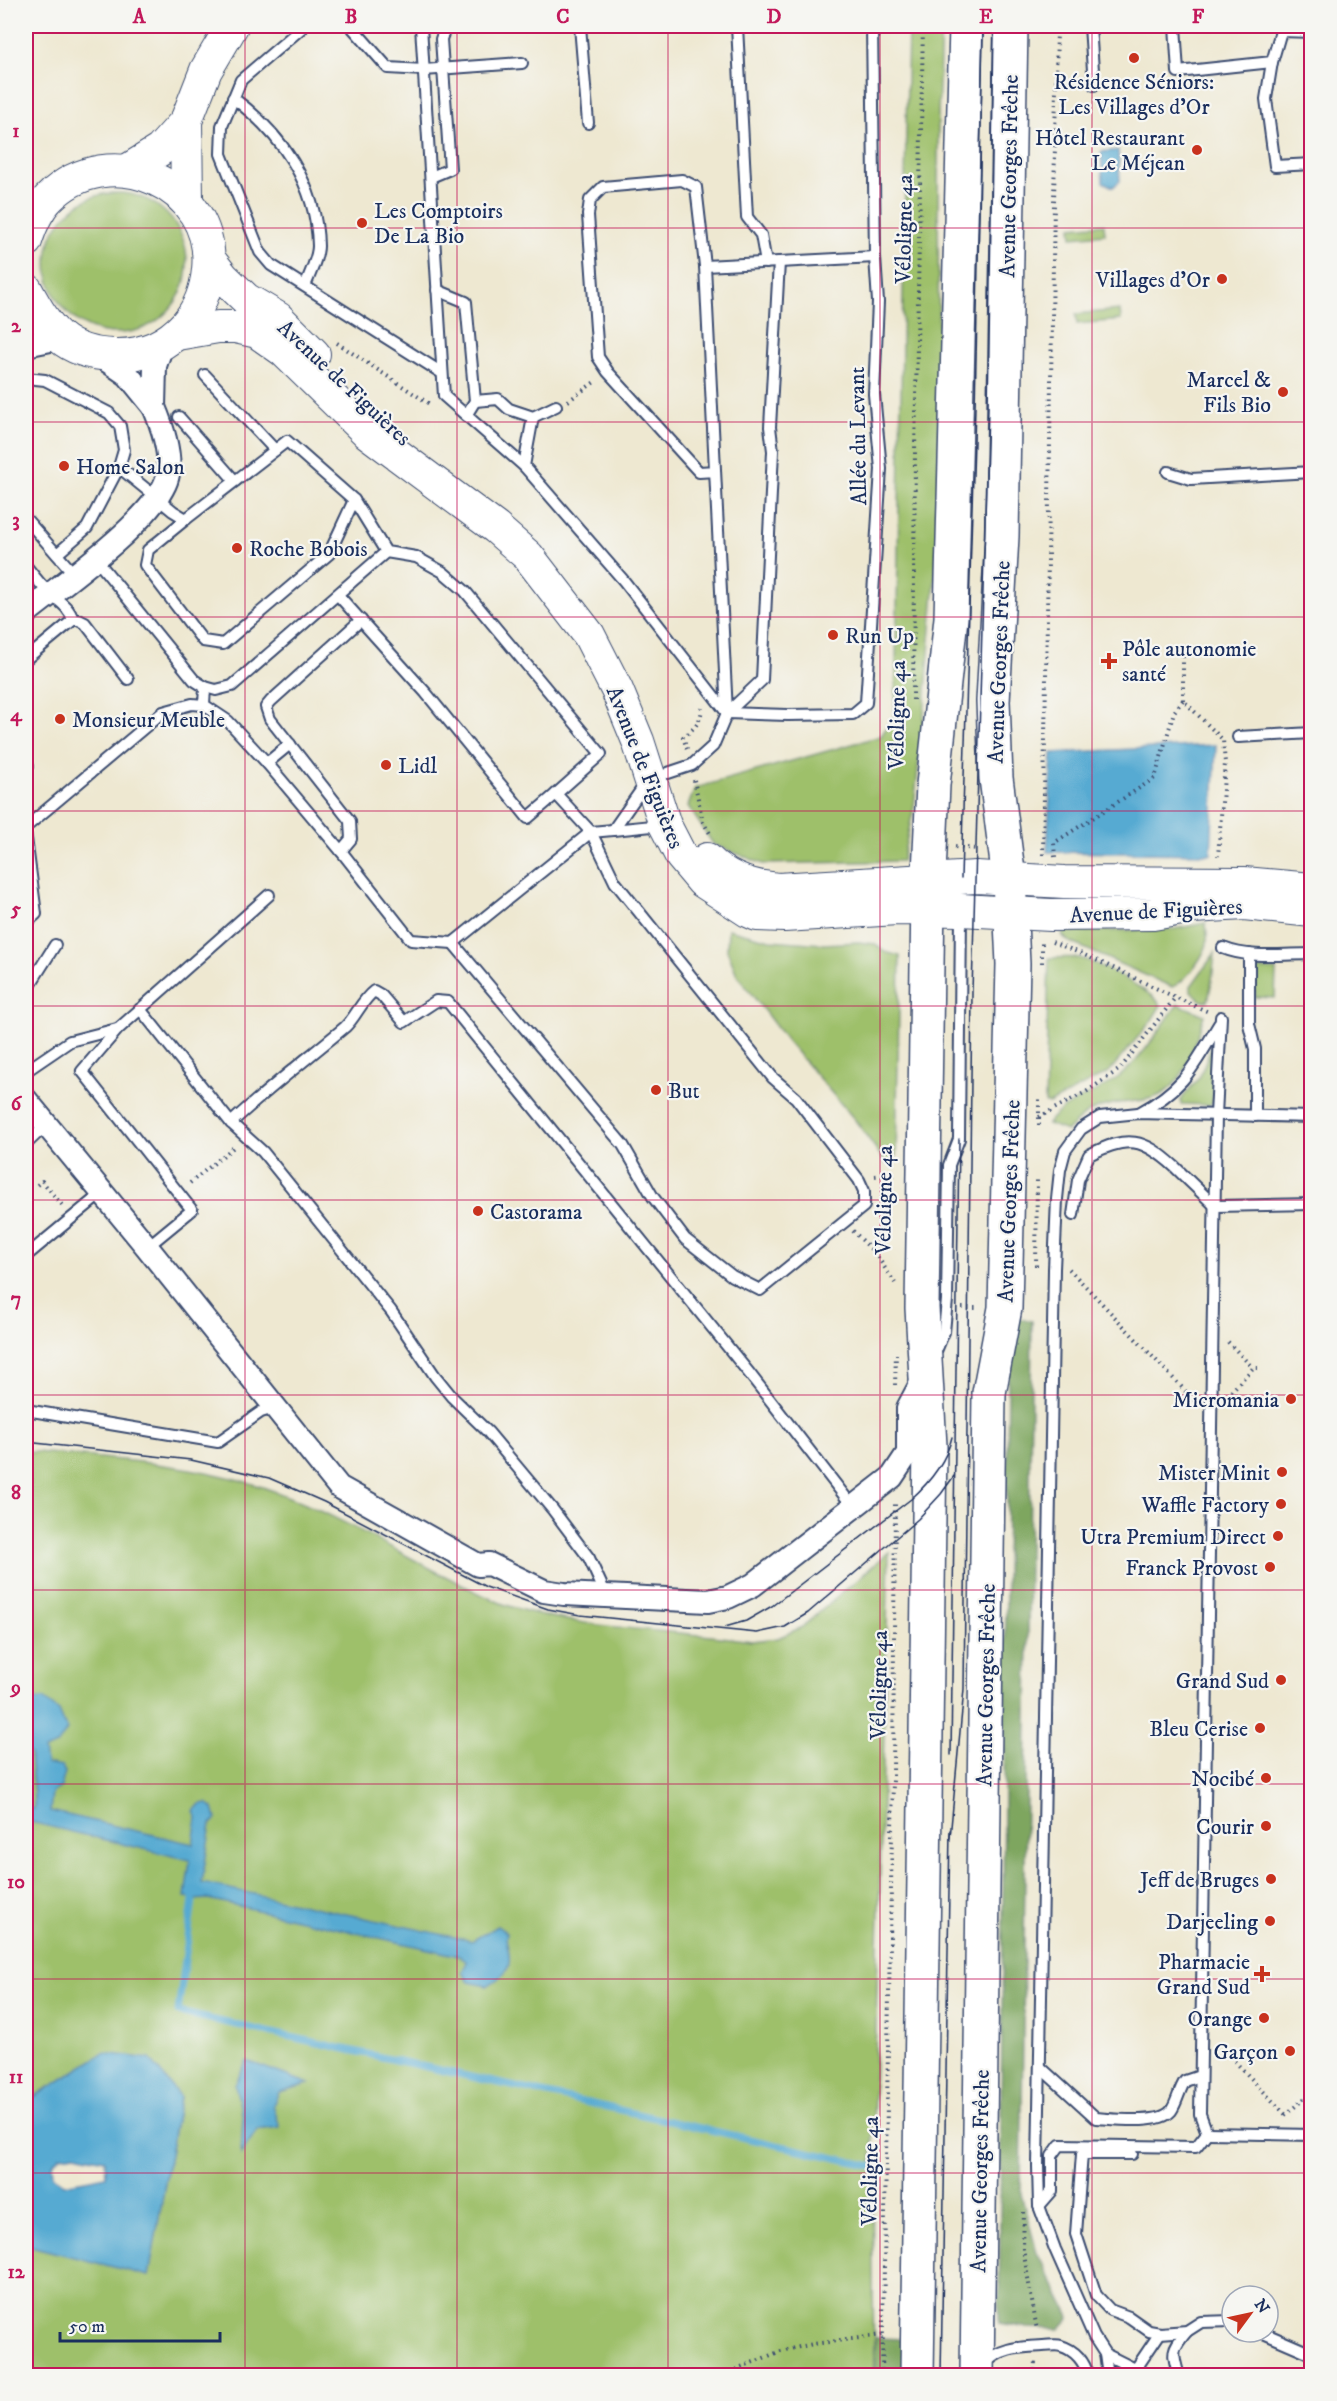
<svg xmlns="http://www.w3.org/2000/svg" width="1337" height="2401" viewBox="0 0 1337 2401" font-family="'IM FELL DW Pica',serif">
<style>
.green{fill:#9ec06a;stroke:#5c7864;stroke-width:1.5}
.forest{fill:#7ea65e;stroke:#4c6a5e;stroke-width:1.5}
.water{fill:#56aad2;stroke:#386c98;stroke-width:1.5;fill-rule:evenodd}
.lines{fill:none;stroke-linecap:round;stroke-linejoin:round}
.stream{stroke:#56aad2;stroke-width:7}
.service-casing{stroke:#3b4b6f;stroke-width:14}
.minor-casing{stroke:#3b4b6f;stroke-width:26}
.secondary-casing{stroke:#3b4b6f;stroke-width:34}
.primary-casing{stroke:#3b4b6f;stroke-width:36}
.path{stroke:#3b4b6f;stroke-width:4;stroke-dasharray:1.5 4.5;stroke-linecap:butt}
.service{stroke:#fff;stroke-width:10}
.minor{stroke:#fff;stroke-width:22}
.secondary{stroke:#fff;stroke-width:32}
.primary{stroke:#fff;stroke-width:33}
.tram{stroke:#1b2f5e;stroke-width:1.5}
.grid{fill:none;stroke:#c2185b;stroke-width:1.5;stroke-opacity:0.55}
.poi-dot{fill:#c8321e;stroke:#f6f6f2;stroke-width:2}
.labels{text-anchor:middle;stroke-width:4.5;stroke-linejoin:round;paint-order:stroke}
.poi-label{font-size:22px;fill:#1b2f5e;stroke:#f6f6f2;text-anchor:end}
.street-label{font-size:22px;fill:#1b2f5e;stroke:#f6f6f2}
.neatline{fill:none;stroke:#c2185b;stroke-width:2}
.grid-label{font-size:20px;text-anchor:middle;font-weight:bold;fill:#c2185b}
</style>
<rect width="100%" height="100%" fill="#f6f6f2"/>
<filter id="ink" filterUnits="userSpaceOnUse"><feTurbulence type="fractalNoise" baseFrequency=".0167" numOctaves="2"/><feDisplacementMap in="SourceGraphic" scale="12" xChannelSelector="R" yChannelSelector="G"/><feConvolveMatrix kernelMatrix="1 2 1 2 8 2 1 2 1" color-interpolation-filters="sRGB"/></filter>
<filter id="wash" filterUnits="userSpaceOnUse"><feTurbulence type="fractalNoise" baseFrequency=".008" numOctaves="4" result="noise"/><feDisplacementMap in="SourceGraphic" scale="24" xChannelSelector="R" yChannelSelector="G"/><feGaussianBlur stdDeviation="1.35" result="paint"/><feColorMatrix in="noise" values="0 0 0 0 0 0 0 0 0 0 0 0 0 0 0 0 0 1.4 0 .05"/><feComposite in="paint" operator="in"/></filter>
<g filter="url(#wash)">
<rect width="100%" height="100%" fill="#eee8d1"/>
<g class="green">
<polygon points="908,26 941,26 938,116 939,528 925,703 914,807 902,861 763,864 713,844 688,806 695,788 881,736 895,715"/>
<circle cx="117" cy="263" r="70"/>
<polygon points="1104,224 1105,234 1072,237 1071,227"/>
<polygon points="1120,310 1121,320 1077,324 1076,314"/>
<path d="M1206,923c0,8 3,18 0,24 -5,13 -22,36 -34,40l-104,-46 -6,-6 1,-3 111,-3z"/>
<polygon points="728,929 770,940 824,944 859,942 875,944 885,952 900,956 896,1162 886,1163 855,1120 787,1041 737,975 727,950"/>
<polygon points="1215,953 1212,980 1208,1001 1201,1001 1191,991 1191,986"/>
<path d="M1049,958c9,0 19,-1 29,0 18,3 73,33 83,47l-9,15 -43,52 -60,32 -4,-1z"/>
<polygon points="1256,969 1276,970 1275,998 1255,997"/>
<path d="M1178,1004l26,11c-6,19 -11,40 -21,57 -24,41 -54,22 -87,37 -11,4 -21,14 -29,22l-20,-7c18,-23 50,-30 73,-48 23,-19 40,-48 58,-72z"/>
<polygon points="1213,1042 1213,1102 1210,1105 1181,1104 1180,1101 1200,1076"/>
<path d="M26,1451c88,9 180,11 263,46 51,21 101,50 150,76 23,11 46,25 70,33 78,25 162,23 243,35l26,-3 24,-11 87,-75 -17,614 2,209h-848v-130l123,30 31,-178 -130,-11 -24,16z"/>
</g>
<g class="forest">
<polygon points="1017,1318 1032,1321 1021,2194 1037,2252 1070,2317 1059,2329 1028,2328 999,2323 1008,1377"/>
<polygon points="875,2338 907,2339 906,2375 874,2376"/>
</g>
<g class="water">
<polygon points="1118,150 1120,181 1113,187 1103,182 1101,152"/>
<polygon points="1216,745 1211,854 1047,852 1052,753"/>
<path d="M43,1699l16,12 8,19 -10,15 -13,5 2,14 16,3 3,5 -4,15 -9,6 -2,18 143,33 4,-27 -3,-6 6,-7 7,-1 6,5 3,11 -5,5 -9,59 270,58 25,-15 10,7c-2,6 0,9 1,15 5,22 -3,27 -21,38l-18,-4 -7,-10 5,-10 -8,-6 -251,-57 -15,1 -8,-3 5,-37 -164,-39v-14l8,2c1,-19 -3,-36 -4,-55l-4,-4v-46l3,-3z"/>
<path d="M104,2053l46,6 30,38 -31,179 -123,-31v-143zM75,2154l30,6 1,16 -42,8 -11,-8 -1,-12 8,-8z"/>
<polygon points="247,2061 309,2084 279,2092 273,2105 280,2127 257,2130 241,2154 243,2118 235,2084"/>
</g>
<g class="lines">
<polyline class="stream" points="193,1900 178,2012 872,2166"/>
</g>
</g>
<g filter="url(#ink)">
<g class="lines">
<defs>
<g id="service">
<polyline points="304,26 241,80 222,126 221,154 260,252 271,265 442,373"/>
<polyline points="351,26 388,68 424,70 522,63"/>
<polyline points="421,26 444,396 524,466 624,581 727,713"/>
<polyline points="580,26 588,123"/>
<polyline points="737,26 747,217 761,235 766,263"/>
<polyline points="1090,26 1094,85"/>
<polyline points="1175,26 1178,72 1272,62"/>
<polyline points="1312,32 1281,31 1272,62 1266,99 1275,166 1312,164"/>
<path d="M233,98c48,35 84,87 85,148 0,13 -9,29 -13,40"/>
<polyline points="431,177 450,169 441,39 446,26"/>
<polyline points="705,266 875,257"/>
<polyline points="437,290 466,302 475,401 467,414"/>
<polyline points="205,375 275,450"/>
<polyline points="26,378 45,380 109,413 120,426 124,450 119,467 87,528 57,554"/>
<polyline points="475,401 498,399 509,409 533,417 556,406"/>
<polyline points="179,417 235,481"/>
<polyline points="524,466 533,417"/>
<polyline points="119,467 173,511 186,519 287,441 354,500 386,552 416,557 443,572 465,591 601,754 556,794 591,832 615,882 773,1078 796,1098 859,1180 864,1191 864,1206 760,1290 732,1276 685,1239 653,1197 623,1145 453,943"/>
<polyline points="715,471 699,472 608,372 598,357 588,215 590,200 603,187 682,180 696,187 705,266 727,713"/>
<polyline points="1168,472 1191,479 1312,472"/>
<polyline points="26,519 74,574"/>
<polyline points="186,519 148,550 145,565 203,641 223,644 329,554 354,500"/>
<polyline points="95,558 194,680 205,687 204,705 228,721 267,763 341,851 411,940 453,943 591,832 613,830"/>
<path d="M26,566c7,9 14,18 22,26 10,9 21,14 25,28h6l6,3 43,56"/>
<polyline points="338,595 426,693 528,818 556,794"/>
<polyline points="26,659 73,620"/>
<polyline points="205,687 216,690 232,686 386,552"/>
<polyline points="727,713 788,715 853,714 866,703 881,469 874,394 878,302 875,257 872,26"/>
<polyline points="1238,737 1312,733"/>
<polyline points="26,763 28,766"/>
<polyline points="267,763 290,744"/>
<polyline points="668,773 692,765 713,746 727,713 762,680 773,451 770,427 779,262"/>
<polyline points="646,783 613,830 662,825"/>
<polyline points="26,827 163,712 192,704 204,705"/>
<polyline points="26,838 36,914 26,923"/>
<polyline points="341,851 351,839 350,821 270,719 266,707 271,701 361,620"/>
<path d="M1223,948c27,11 60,6 89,6"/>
<polyline points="1249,954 1249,1024 1255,1049 1255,1116"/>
<polyline points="26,991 55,945"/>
<polyline points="140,1009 231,1123 263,1152 391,1311 435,1376 452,1397 488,1432 553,1510 589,1558 606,1595"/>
<polyline points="26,1071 70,1041 117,1029"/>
<path d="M1139,1113c46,-25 54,-46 80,-89"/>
<path d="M231,1123c36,-34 76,-64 114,-96 11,-10 16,-26 29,-36l7,4 23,27 32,-21 12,1 301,371 105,135"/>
<polyline points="26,1144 46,1125"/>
<path d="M1073,1215l5,-35 11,-25c39,-20 54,-17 86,12 13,13 27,26 40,39l97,-2"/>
<polyline points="147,1247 192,1210 82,1071 118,1029 269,895"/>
<polyline points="26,1256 102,1193"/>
<polyline points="936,1351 944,1332 947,1300 949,1165 959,1139 961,912"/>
<polyline points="26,1410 218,1442 261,1412 274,1408"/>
<path d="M1040,2067l56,51c17,1 63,7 75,-7 6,-8 8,-21 14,-30l15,-5"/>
<polyline points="1207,2133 1200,2114 1216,1115 1221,1017"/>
<polyline points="1207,2133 1312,2135"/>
<polyline points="1132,2154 1082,2154 1076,2234 1096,2295 1110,2310 1129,2317 1149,2331 1160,2333 1187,2331 1201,2322 1232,2321"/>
<polyline points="1039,2206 1052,2191 1052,2156 1060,2145 1196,2147 1207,2133"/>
<polyline points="1261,2332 1312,2354"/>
<polyline points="1105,2354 1108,2376"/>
<path d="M983,2366c15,-19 38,-19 60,-20 6,0 13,-2 18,0 14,4 24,16 27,30"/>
<polyline points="1131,2376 1160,2333"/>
<polyline points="1149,2376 1105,2354 1094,2337 1055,2249 1039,2206 1038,2166 1054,1269 1057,1199 1060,1170 1065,1151 1081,1129 1100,1117 1138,1113 1312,1117"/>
<path d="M1179,2376c-7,-24 -8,-26 8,-45"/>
</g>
<g id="minor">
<polyline points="26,345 60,338"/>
<polyline points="99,355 128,375 154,407 155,366 162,345"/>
<path d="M26,613c33,-27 136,-98 142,-139 3,-22 -6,-48 -14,-67"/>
<polyline points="26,1100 147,1247 339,1487 478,1565 489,1564 544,1591 564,1594 708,1601 728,1597 753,1585 892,1477 908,1453 908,1408 925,1376"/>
</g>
<g id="secondary">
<polyline points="128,170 160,150 186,121"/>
<polyline points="187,202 186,121 206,70 232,26"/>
<path d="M26,241c5,-16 11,-31 23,-43 60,-61 168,-14 159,72 -2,21 -8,38 -22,54 -19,21 -43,32 -72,31 -50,-1 -67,-26 -88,-66"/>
<polyline points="209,259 223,277 246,299 278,318 314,354"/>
<polyline points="177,334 218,327 235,327 257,332 284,351 368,433 496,528 528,556 589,635 617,690 638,741 665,825 681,856 702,881 748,911 757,915 784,916 897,909 961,910 1051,915 1153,914 1193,907 1244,904 1312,911"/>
<path d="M707,859c20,20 44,28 71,30l198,-12 88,5 180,1 68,6"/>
</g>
<g id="primary">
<polyline points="917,2376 930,1446 922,1308 928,896 933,785 951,618 966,26"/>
<polyline points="977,2376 989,1393 1005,1308 1013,964 1009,879 996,778 993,701 1002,536 1011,26"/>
</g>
</defs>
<use href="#service" class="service-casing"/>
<use href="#minor" class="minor-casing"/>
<use href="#secondary" class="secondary-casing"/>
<use href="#primary" class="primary-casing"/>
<g class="path">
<polyline points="337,343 431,405"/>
<polyline points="568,401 596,381"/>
<polyline points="913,700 915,451 923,26"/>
<polyline points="1183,700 1183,643"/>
<path d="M687,749l-4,-12c11,-8 18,-15 19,-29"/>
<polyline points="694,780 703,822 711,835"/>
<polyline points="955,847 977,849"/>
<polyline points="1043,855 1057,26"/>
<polyline points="1055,857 1054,843 1155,778 1174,712 1183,700 1223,740 1225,763 1218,856"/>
<path d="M1052,942c54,20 104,48 157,70"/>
<polyline points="1042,963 1042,940"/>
<polyline points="1039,1117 1086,1092 1120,1069 1175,998"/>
<polyline points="1039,1125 1039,1099"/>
<polyline points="875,1176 897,1174"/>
<polyline points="190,1183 235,1146"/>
<polyline points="37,1185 42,1181 63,1206"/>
<polyline points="853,1231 875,1253 895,1283"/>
<polyline points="1036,1266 1037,1180"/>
<polyline points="1069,1269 1194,1400 1197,1400"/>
<polyline points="962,1308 978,1308"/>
<polyline points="1228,1342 1253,1368"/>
<polyline points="895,1385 896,1354"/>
<polyline points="1227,1396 1253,1368 1258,1368"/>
<polyline points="1216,2048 1222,2048 1286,2115"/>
<polyline points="1285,2115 1312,2092"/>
<polyline points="1024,2212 1023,2249 1037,2330"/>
<polyline points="719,2376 781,2351 813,2344 883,2335"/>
<polyline points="882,2376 893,1778 895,1500"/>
<polyline points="1034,2376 1035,2361"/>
</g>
<use href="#service" class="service"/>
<use href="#minor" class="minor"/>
<use href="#secondary" class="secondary"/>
<use href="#primary" class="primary"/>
<g class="tram">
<polyline points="961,878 975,408 983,26"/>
<polyline points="26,1442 191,1460 269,1478 324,1502 486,1587 548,1609 580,1615 757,1633 785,1627 808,1613 918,1519 941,1494 954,1476"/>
<path d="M725,1627l21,-6 26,-15 139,-107c19,-17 35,-37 41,-62"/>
<polyline points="951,1755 959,1139"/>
<polyline points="950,1838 964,1689 972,992 988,408 994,26"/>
<polyline points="941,2376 950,1830"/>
</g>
</g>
</g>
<path class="grid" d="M245,26v2350M457,26v2350M668,26v2350M880,26v2350M1092,26v2350M26,228h1286M26,422h1286M26,617h1286M26,811h1286M26,1006h1286M26,1200h1286M26,1395h1286M26,1590h1286M26,1784h1286M26,1979h1286M26,2173h1286"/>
<g class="poi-dot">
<circle cx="1134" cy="58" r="6"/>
<circle cx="1197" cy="150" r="6"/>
<circle cx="362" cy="223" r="6"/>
<circle cx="1222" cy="279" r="6"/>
<circle cx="1283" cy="392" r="6"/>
<circle cx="64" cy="466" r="6"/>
<circle cx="237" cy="548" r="6"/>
<circle cx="833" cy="635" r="6"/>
<path d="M1106 652h6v6h6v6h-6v6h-6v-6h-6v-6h6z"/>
<circle cx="60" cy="719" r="6"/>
<circle cx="386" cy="765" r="6"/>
<circle cx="656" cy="1090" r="6"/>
<circle cx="478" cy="1211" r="6"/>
<circle cx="1291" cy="1399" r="6"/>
<circle cx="1282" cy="1472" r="6"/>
<circle cx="1281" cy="1504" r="6"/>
<circle cx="1278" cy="1536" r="6"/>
<circle cx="1270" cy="1567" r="6"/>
<circle cx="1281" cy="1680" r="6"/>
<circle cx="1260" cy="1728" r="6"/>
<circle cx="1266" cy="1778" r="6"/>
<circle cx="1266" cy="1826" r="6"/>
<circle cx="1271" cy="1879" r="6"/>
<circle cx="1270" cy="1921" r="6"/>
<path d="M1259 1965h6v6h6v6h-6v6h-6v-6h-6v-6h6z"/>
<circle cx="1264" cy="2018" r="6"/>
<circle cx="1290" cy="2051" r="6"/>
</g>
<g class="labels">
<g class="poi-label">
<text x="1134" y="89" text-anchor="middle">Résidence Séniors:<tspan x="1134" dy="25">Les Villages d'Or</tspan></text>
<text x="1185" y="145">Hôtel Restaurant<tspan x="1185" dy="25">Le Méjean</tspan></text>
<text x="374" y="218" text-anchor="start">Les Comptoirs<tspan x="374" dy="25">De La Bio</tspan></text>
<text x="1210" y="287">Villages d'Or</text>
<text x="1271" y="387">Marcel &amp;<tspan x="1271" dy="25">Fils Bio</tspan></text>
<text x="76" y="474" text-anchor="start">Home Salon</text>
<text x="249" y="556" text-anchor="start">Roche Bobois</text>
<text x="845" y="643" text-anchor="start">Run Up</text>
<text x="1122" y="656" text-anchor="start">Pôle autonomie<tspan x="1122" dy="25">santé</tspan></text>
<text x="72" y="727" text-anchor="start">Monsieur Meuble</text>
<text x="398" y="773" text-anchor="start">Lidl</text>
<text x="668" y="1098" text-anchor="start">But</text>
<text x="490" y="1219" text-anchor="start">Castorama</text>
<text x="1279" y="1407">Micromania</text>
<text x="1270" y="1480">Mister Minit</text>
<text x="1269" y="1512">Waffle Factory</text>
<text x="1266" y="1544">Utra Premium Direct</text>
<text x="1258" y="1575">Franck Provost</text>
<text x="1269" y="1688">Grand Sud</text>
<text x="1248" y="1736">Bleu Cerise</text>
<text x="1254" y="1786">Nocibé</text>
<text x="1254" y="1834">Courir</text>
<text x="1259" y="1887">Jeff de Bruges</text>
<text x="1258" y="1929">Darjeeling</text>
<text x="1250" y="1969">Pharmacie<tspan x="1250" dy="25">Grand Sud</tspan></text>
<text x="1252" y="2026">Orange</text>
<text x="1278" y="2059">Garçon</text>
</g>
<g class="street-label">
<text transform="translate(1008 176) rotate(-89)" y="8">Avenue Georges Frêche</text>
<text transform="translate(903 229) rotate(-89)" y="8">Véloligne 4a</text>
<text transform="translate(345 382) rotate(43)" y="8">Avenue de Figuières</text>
<text transform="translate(857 436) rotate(-91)" y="8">Allée du Levant</text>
<text transform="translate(998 662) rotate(-88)" y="8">Avenue Georges Frêche</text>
<text transform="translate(896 715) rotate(-89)" y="8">Véloligne 4a</text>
<text transform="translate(646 767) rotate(68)" y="8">Avenue de Figuières</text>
<text transform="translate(1156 910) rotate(-3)" y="8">Avenue de Figuières</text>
<text transform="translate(883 1200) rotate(-89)" y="8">Véloligne 4a</text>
<text transform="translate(1008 1201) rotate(-88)" y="8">Avenue Georges Frêche</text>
<text transform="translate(878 1685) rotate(-89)" y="8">Véloligne 4a</text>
<text transform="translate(985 1685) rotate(-89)" y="8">Avenue Georges Frêche</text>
<text transform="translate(869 2171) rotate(-89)" y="8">Véloligne 4a</text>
<text transform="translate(979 2171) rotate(-89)" y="8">Avenue Georges Frêche</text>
</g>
</g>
<rect width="1337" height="2401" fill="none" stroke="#f6f6f2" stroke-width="66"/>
<g transform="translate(1250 2314) rotate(57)"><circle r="28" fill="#f6f6f2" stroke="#9ea6b7" stroke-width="1.5"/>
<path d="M0-4.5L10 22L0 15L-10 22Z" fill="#c8321e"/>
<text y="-9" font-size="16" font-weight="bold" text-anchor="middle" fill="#1b2f5e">N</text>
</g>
<path d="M60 2332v9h160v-9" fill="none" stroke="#1b2f5e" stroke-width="3"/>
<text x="69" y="2332" font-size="18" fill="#1b2f5e" stroke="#f6f6f2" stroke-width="4.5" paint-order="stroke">50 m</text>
<rect x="33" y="33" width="1271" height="2335" class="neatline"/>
<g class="grid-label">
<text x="139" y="23">A</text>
<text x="351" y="23">B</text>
<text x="563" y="23">C</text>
<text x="774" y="23">D</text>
<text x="986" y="23">E</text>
<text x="1198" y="23">F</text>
<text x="16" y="137">1</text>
<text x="16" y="332">2</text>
<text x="16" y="526">3</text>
<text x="16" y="721">4</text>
<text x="16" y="915">5</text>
<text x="16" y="1110">6</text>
<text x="16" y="1305">7</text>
<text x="16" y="1499">8</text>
<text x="16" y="1694">9</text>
<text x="16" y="1888">10</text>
<text x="16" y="2083">11</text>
<text x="16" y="2278">12</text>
</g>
</svg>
